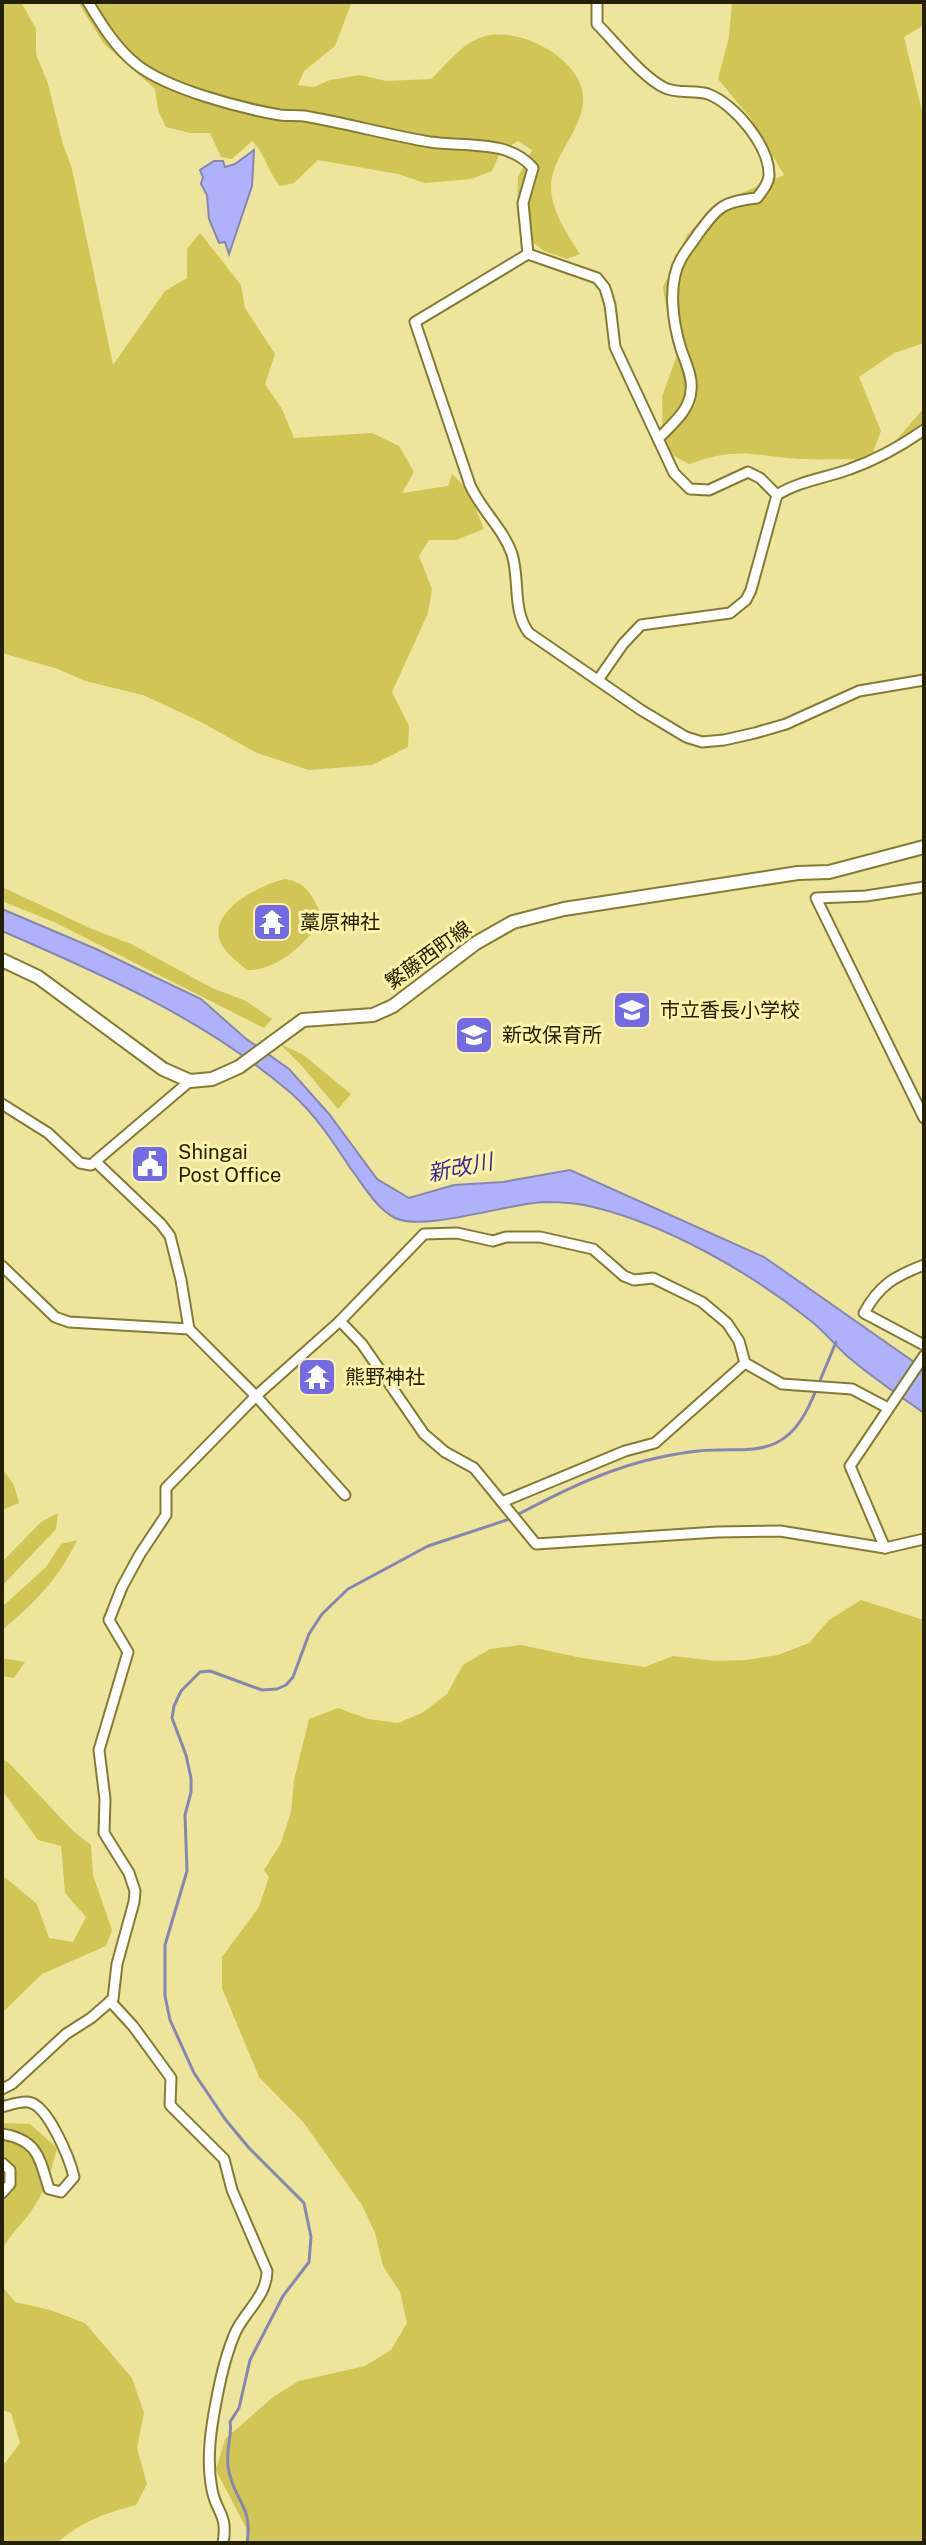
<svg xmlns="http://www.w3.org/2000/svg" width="926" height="2545" viewBox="0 0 926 2545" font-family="'Public Sans','Noto Sans JP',sans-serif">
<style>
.green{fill:#d1c556}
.water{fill:#b0b1fc;stroke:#8686b1;stroke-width:2}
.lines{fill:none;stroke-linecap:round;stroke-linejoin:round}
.stream{stroke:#8686b1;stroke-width:3}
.minor-casing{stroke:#847c33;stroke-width:13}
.secondary-casing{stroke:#847c33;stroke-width:16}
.minor{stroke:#fff;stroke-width:9}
.secondary{stroke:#fff;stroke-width:12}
.labels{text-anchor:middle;stroke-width:6;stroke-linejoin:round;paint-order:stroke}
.poi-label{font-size:20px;fill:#242102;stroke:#faf3a8;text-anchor:start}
.street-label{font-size:20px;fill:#242102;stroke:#faf3a8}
.water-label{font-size:22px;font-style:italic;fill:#3d2b94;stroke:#faf3a8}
</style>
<rect width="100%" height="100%" fill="#ece59b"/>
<g class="green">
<polygon points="2,2 21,2 36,29 36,54 48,84 62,141 72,169 113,365 165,291 187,278 187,249 200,233 241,285 245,308 275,354 265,384 282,409 294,438 372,433 399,446 414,472 402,493 448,486 452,474 468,490 484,529 456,540 429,540 419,556 432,589 428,613 392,692 409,726 408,747 372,765 309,770 257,753 199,721 143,695 85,681 58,669 2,653"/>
<path d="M78,2h276l-3,2 -16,42 -31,25 -6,14 16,2 16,-7 30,-5 26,6 45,-2c14,-13 28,-32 46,-40 36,-18 110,20 106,63 -2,30 -32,55 -32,85 0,24 17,48 29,67l-13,5 -23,-8 -22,-17 -5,-19 1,-38 14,-27 -14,-9 -18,12 -8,18 -21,8 -46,4 -27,-9 -80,-14 -24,23 -14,3c-13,-15 -14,-32 -28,-45l-20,18 -11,-2 -11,-24h-20l-24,-6 -8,-17 -3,-21 -51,-45z"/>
<path d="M732,2h192v23l-20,12 20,82v224l-30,10 -35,24 22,54 -11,29c-27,-2 -56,1 -82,-2 -45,-5 -55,-9 -99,6l-26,-14 -1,-53 15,-42 -7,-25 -7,-43 24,-52 29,-31 68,-29 -33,-56 -33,-40 11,-42z"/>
<polygon points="924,408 924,429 883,451 897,439"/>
<path d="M285,879c23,3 30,21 38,41 -18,23 -45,51 -76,50 -8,-7 -22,-17 -26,-27 -15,-32 41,-59 64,-64z"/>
<polygon points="2,887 92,929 131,944 212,988 246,1001 272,1019 264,1028 54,922 2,901"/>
<polygon points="280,1044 302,1054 351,1094 338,1109 301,1065"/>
<polygon points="2,1468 14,1485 19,1503 2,1510"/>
<polygon points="58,1513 56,1529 2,1586 2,1562 41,1522"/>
<path d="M77,1540c-17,37 -44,65 -75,90v-23l44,-40 15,-23z"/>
<polygon points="861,1600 924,1620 924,2543 248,2543 246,2528 216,2470 225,2439 273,2397 299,2381 365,2366 391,2350 407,2323 400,2292 383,2266 375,2233 362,2205 304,2123 259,2077 222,1988 222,1957 259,1907 269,1877 264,1870 281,1843 291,1812 294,1780 309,1719 338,1708 368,1719 398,1723 422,1713 447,1694 463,1665 490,1649 521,1645 582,1658 645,1667 673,1656 716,1661 747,1660 778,1655 809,1643 829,1620"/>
<polygon points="2,1658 25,1662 14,1678 2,1676"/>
<polygon points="2,1759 9,1763 74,1832 91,1845 93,1875 112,1930 106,1946 42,1974 2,2013 2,1875 37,1904 49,1938 73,1942 86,1917 65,1893 61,1846 38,1840 2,1790"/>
<path d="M2,2123l28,1 27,24c-6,24 -12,45 -28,66 -9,12 -20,22 -27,36z"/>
<path d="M2,2286l13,16 35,8 35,13 47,55 12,35 -7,35 10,36 -11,21c-30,8 -56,17 -79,38h-55v-76l18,-24 -9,-30 -9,-3z"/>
</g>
<g class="water">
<polygon points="254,150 252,186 229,254 225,242 219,243 209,219 207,195 201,184 203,177 200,170 214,161 223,161 225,167 235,164"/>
<path d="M2,909l94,40 105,50 44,39 44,31 40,45 48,65 32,19 45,-13 49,-3 67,-12 194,87 160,112v44c-27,-19 -54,-37 -78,-58 -12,-11 -22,-24 -35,-34 -60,-48 -143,-96 -218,-114 -15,-4 -34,-5 -49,-5 -35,1 -119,30 -149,16 -19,-10 -31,-32 -44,-49 -17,-26 -36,-55 -60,-76 -85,-73 -187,-118 -289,-162z"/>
</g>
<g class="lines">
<g class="stream">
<polyline points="819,1383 836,1342"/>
<path d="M517,1515c47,-25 96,-49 149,-59 16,-3 33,-6 49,-6 21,-1 42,2 61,-7 21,-10 32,-33 40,-53"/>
<path d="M247,2543c6,-36 -11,-40 -18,-71 -5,-20 4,-37 1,-50l9,-14 11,-48 33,-64 26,-34 2,-25 -7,-34 -55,-55 -24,-29 -31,-46 -24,-53 -5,-24v-51l22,-74 -2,-56 6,-23v-14l-5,-23 -14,-37 2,-12 7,-15 19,-19 10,-1 52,19 15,-1 9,-4 7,-8 16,-43 13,-20 26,-25 80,-43 82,-27"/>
</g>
<defs>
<g id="minor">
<path d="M88,2c13,22 28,46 48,62 31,25 104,44 144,51 8,1 16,0 24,1 42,7 84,19 126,26 35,5 78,-3 103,26l-10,35 5,51"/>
<path d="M597,2v22c18,18 45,53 68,64 13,6 30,2 43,6 27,10 62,53 61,82 -1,9 -7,15 -12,22 -35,4 -38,8 -59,36 -5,8 -12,16 -17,25 -14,25 -8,64 0,90 4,12 12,28 10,41 -1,21 -20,35 -33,49"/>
<path d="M528,254l-113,68 55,163c11,25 33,43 42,69 8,26 0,57 17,79l112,77 45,27 16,5 22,-2 31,-7 31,-9 73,-33 65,-11"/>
<polyline points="528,254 597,278 605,288 610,305 615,347 674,473 690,489 709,490 748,472 760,478 777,495"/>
<path d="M598,680l25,-36 18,-19 89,-12 16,-13 5,-10 26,-95c22,-14 49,-17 73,-26 26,-9 51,-23 74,-39"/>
<polyline points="924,887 866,896 816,898 924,1118"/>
<polyline points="2,1104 48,1133 80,1163 91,1165 190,1081"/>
<polyline points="97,1163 161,1224 170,1236 181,1280 189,1329 256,1396 345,1495"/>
<path d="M924,1265c-29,11 -45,20 -60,48l60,32"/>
<polyline points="2,1266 55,1317 69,1322 189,1329"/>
<polyline points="340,1321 362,1344 424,1434 445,1452 474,1468 536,1544 717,1532 780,1531 885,1548 924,1539"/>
<polyline points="502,1502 625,1451 655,1443 745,1363"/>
<polyline points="885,1548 850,1466 924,1356"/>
<path d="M110,2001l23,25 38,52 -1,27 54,54 8,31 35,81c0,24 -21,40 -31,60 -9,20 -15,45 -19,66 -6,30 -11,62 -5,93 5,24 16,24 11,53"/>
<polyline points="2,2089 12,2084 66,2034 91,2018 113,1999 117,1964 134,1902 135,1891 129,1873 104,1833 105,1799 99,1750 128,1652 109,1620 122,1587 140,1554 166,1515 166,1488 256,1396 340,1321 424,1234 457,1233 493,1241 506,1237 540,1237 593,1249 624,1276 634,1280 653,1278 702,1302 727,1323 739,1341 745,1363 782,1384 852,1389 888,1408"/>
<path d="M2,2107c8,-2 18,-6 26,-5 20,2 42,58 46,75l-13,15 -12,-3c-10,-32 -11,-49 -47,-55"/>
<polyline points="2,2163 10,2170 10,2184 2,2193"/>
</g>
<polyline id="secondary" points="2,960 38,977 163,1069 190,1081 212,1079 239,1067 303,1020 373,1015 393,1006 476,943 513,922 564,909 798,873 829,872 924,847"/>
</defs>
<use href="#minor" class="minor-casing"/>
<use href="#secondary" class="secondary-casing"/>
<use href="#minor" class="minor"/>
<use href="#secondary" class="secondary"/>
</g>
<defs>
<symbol id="temple-square" viewBox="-11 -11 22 22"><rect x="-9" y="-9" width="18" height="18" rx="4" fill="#756ae5" stroke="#faf3a8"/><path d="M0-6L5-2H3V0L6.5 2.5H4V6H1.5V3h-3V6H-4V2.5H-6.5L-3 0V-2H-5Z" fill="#fff"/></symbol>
<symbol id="school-square" viewBox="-11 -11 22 22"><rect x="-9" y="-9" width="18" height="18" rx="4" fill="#756ae5" stroke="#faf3a8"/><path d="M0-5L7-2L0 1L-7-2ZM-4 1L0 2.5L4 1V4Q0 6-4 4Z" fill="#fff"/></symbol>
<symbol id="civic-square" viewBox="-11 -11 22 22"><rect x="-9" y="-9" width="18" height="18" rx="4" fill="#756ae5" stroke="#faf3a8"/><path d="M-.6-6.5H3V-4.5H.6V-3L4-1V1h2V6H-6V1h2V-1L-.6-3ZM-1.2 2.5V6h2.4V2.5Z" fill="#fff"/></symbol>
</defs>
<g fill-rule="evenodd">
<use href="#temple-square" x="250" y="900" width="44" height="44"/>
<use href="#school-square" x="610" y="988" width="44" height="44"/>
<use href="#school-square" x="452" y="1013" width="44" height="44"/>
<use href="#civic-square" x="128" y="1142" width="44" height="44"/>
<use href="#temple-square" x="295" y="1355" width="44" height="44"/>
</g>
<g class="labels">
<g class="poi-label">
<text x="300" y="929">藁原神社</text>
<text x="660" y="1017">市立香長小学校</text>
<text x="502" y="1042">新改保育所</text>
<text x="178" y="1159">Shingai<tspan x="178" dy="23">Post Office</tspan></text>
<text x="345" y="1384">熊野神社</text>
</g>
<g class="street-label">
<text transform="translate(428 955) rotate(-36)" y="7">繁藤西町線</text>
</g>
<g class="water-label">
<text transform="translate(460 1167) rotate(-11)" y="8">新改川</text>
</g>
</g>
<rect width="926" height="2545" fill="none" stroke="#242102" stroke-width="8"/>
</svg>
